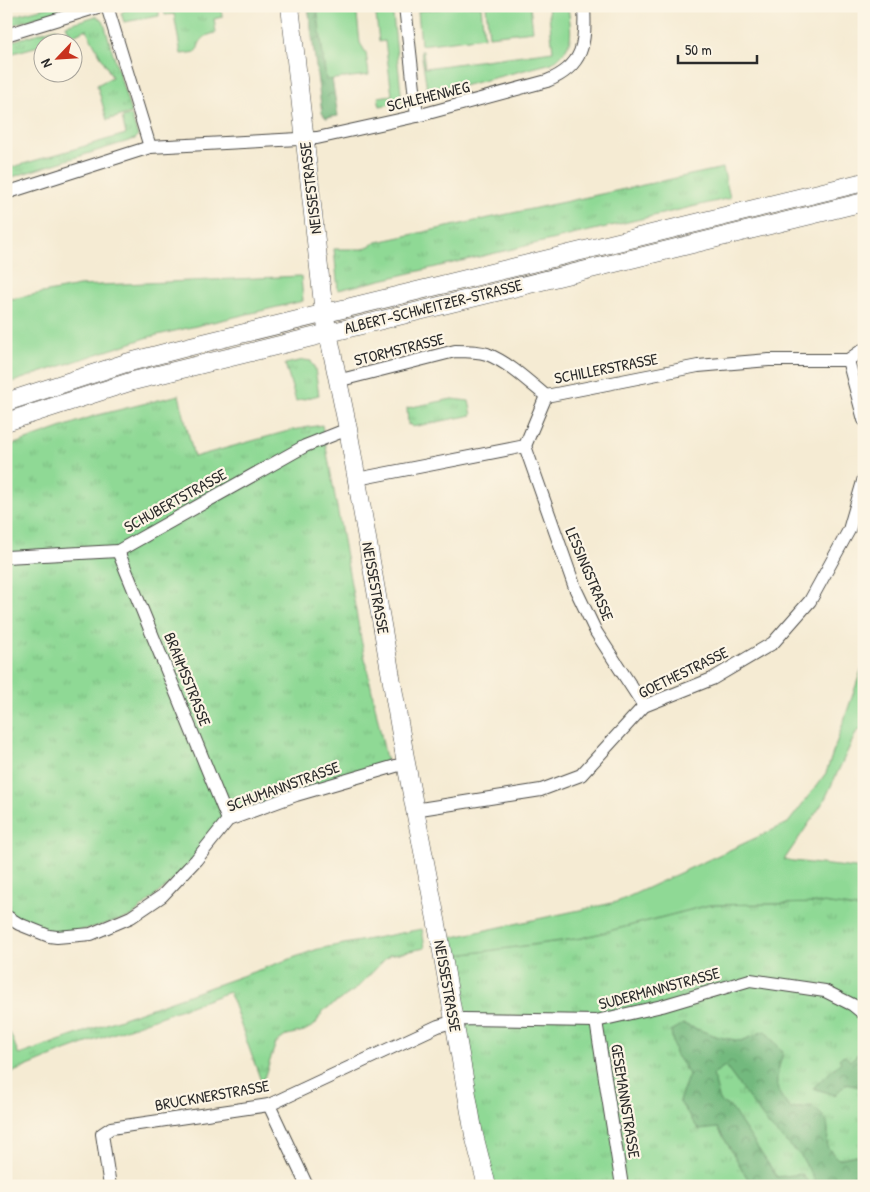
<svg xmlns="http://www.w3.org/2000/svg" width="870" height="1192" viewBox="0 0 870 1192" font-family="'Patrick Hand',sans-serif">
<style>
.grass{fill:url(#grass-tufts);stroke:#5d8260}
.forest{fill:url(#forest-crowns);stroke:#4f7254}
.green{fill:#8fd995;stroke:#5d8260}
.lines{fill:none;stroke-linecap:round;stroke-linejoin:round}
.street-casing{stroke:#494844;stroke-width:14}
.secondary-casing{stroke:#494844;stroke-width:19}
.street{stroke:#fff;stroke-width:12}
.secondary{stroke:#fff;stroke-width:18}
.labels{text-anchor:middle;stroke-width:4.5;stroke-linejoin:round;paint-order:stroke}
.street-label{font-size:16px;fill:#2b2b2b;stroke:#fcf5e5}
</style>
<defs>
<pattern id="grass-tufts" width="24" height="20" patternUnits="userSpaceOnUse" patternTransform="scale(1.25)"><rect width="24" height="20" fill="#8fd995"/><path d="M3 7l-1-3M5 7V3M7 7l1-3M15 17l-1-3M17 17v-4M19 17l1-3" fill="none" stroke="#7cba81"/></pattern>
<pattern id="forest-crowns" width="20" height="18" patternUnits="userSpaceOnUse" patternTransform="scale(1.25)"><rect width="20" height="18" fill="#73b97e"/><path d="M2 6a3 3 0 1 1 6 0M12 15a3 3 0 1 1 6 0" fill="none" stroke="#5f9767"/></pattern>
</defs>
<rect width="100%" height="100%" fill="#fcf5e5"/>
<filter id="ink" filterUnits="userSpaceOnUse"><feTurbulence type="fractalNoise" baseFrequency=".02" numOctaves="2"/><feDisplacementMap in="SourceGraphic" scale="10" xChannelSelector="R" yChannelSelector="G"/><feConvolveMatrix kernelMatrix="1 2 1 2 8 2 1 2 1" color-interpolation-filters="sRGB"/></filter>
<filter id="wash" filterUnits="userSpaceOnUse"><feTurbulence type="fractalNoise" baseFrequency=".0096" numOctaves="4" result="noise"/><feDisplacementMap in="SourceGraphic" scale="20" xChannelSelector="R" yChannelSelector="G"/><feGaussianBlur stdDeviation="1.12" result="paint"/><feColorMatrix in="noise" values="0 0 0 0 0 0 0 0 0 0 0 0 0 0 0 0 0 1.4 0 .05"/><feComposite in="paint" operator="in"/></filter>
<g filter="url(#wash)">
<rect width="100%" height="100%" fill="#f5ebd3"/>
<g class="grass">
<polygon points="52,6 73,6 6,27 6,18"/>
<path d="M141,6h80l1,11 -8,2 2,14c-12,2 -17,7 -19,19l-16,2 -7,-40 -9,1 -1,-6h-5v7l-35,6 -3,-9 4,-3z"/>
<polygon points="96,16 103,20 131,113 107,120 97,85 112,77 86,29 71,36 66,25"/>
<polygon points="56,28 60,42 42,42 42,45 6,55 6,43"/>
<polygon points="131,115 138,136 135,139 6,179 6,169 126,134 122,118"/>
<polygon points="723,168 730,198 338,290 334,249 363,249 377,242"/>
<polygon points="304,360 311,361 315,369 319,395 296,401 285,364"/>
<polygon points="179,395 194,457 292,430 322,425 361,639 388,768 228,820 196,860 131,917 57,937 6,915 6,447 94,416"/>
<polygon points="452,399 469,401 472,415 412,427 411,424 408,425 407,408"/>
<polygon points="823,903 864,909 864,1186 487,1186 443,957 582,938 709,905"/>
<polygon points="422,929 425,948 389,955 356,989 323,1011 315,1025 304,1031 287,1035 276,1043 262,1084 229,992 62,1052 6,1075 6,1034 10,1033 19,1055 318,949"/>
</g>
<g class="forest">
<polygon points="308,6 317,6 326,79 332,79 338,116 326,118 322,113"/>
<path d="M683,1024l36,13 22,4 24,-10 18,21c-7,26 -12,36 8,57l20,-3c19,14 18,17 16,41l11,12 18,-4 8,2v29h-46l-17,-30 -31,-29 -45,-61 -12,8 7,27 12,8 45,68 25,-3 9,12h-59l-34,-58 -19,2 -20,-29 10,-27 -14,-20 -4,-23z"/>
<polygon points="864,1044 863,1088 846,1084 835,1095 813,1088 841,1062 839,1059 844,1055 850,1061 860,1052"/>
</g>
<g class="green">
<polygon points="317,6 356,6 360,43 366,53 369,75 326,80"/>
<polygon points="375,6 392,6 402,102 380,106 378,97 392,95 385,41 379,42"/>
<polygon points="463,6 481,6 484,37 421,45 418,11"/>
<polygon points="486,6 530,6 533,31 489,36"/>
<path d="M548,6h20c3,27 8,39 -16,57l-124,32 -7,-44h2l2,17 128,-17z"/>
<polygon points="301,276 303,301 149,337 6,384 6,291 11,299 79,286"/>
<polygon points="864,662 864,729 857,731 824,801 784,860 864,869 864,909 823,903 709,905 582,938 443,957 440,940 617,902 788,823 826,773"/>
</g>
</g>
<g filter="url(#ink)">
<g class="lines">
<defs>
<g id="street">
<polyline points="107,6 150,147"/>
<polyline points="405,6 417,116"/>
<polyline points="6,35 101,6"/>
<path d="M6,193l144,-46 167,-9 100,-22 130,-35c37,-15 39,-38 37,-75"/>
<polyline points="848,360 864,420"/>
<path d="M337,381l118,-30c10,0 23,0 32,3 22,9 41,27 59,42"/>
<polyline points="525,446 575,588 596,632 644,706"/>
<polyline points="357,479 525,446 546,396 698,366 769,360 848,360 864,349"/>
<polyline points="118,551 228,820"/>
<polyline points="6,557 118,551 305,446 348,429"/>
<polyline points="414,810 541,790 581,775 644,706 712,679 773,643 810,601 849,530 864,478"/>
<polyline points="6,916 19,924 49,936 57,937 91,934 131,917 162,896 196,860 228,820 296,795 406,763"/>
<polyline points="596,1021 622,1186"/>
<polyline points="269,1105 307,1186"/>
<polyline points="110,1186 102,1134 111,1128 269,1105 438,1026 463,1019 596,1021 662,1006 750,980 825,991 853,1005 864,1014"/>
</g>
<g id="secondary">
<polyline points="290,6 324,313 348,429 406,763 440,940 474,1135 487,1186"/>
<polyline points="6,402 126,363 191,346 864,182"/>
<polyline points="6,422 133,381 864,202"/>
</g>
</defs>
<use href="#street" class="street-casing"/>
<use href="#secondary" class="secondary-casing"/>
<use href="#street" class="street"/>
<use href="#secondary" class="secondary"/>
</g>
</g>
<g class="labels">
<g class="street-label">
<text transform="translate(428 96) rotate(-14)" y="6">SCHLEHENWEG</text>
<text transform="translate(310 188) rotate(-97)" y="6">NEISSESTRASSE</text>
<text transform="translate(433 306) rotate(-14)" y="6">ALBERT-SCHWEITZER-STRASSE</text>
<text transform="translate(399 349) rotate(-14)" y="6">STORMSTRASSE</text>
<text transform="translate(606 368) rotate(-11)" y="6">SCHILLERSTRASSE</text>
<text transform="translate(175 500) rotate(-29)" y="6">SCHUBERTSTRASSE</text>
<text transform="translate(590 574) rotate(67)" y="6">LESSINGSTRASSE</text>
<text transform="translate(376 588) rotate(80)" y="6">NEISSESTRASSE</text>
<text transform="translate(683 672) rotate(-26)" y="6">GOETHESTRASSE</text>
<text transform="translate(188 679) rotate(68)" y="6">BRAHMSSTRASSE</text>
<text transform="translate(283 786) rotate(-20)" y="6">SCHUMANNSTRASSE</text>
<text transform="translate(448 986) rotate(80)" y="6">NEISSESTRASSE</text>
<text transform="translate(659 988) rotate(-15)" y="6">SUDERMANNSTRASSE</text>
<text transform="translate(212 1095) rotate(-10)" y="6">BRUCKNERSTRASSE</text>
<text transform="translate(626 1101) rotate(81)" y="6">GESEMANNSTRASSE</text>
</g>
</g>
<rect width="870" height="1192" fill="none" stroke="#fcf5e5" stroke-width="25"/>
<g transform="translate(58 58) rotate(245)"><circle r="24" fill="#fcf5e5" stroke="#a8a49b"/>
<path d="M0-4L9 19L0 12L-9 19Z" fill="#c8321e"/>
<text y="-8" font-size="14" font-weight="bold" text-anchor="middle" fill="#2b2b2b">N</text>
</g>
<path d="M678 55v8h79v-8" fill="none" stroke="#2b2b2b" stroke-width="2.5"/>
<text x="685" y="55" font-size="15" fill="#2b2b2b" stroke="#fcf5e5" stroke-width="4" paint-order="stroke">50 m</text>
</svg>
